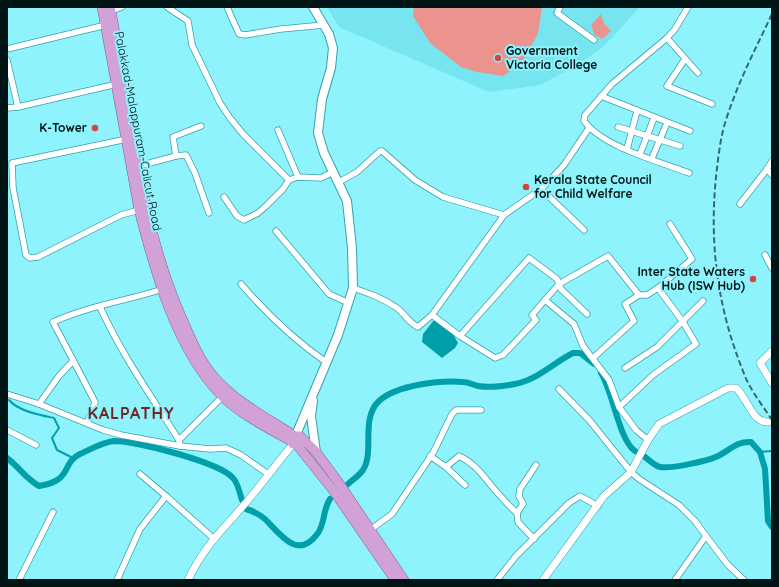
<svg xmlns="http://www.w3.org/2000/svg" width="779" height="587" viewBox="0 0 779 587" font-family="Quicksand,sans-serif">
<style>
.built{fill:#76e5f0}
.green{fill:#eb938d}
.water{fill:#019faa}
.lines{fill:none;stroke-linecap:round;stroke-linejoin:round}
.stream{stroke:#019faa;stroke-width:2}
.canal{stroke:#019faa;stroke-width:6}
.minor-casing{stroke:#36a1ab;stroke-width:7}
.tertiary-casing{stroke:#36a1ab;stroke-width:8}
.secondary-casing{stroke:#36a1ab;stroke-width:10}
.trunk-casing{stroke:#82618d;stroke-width:10}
.minor{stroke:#fff;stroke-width:5.5}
.tertiary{stroke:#fff;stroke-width:7}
.secondary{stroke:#fff;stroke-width:8}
.trunk{stroke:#d2a2d6;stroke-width:9}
.rail{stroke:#376a6f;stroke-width:2;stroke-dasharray:6 3;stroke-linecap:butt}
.poi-dot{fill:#d34446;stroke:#8ef3fd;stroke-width:1.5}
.labels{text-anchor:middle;stroke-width:4;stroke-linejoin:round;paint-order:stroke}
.poi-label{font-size:12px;font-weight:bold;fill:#011517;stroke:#8ef3fd;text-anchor:start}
.street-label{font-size:12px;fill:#011517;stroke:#8ef3fd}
.district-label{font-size:16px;font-weight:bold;letter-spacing:1px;fill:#6e2827;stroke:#8ef3fd}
</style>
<rect width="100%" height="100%" fill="#8ef3fd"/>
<polygon class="built" points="327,7 640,7 602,48 572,68 540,85 489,92 339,27"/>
<g class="green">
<polygon points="414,7 542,7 538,33 522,64 503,76 477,72 461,67 430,43 413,16"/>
<polygon points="601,14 604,23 611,31 602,39 594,34 591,25"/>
</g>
<polygon class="water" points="434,320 453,334 458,343 455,348 442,358 422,342 423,334"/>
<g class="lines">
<g class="stream">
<polyline points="7,387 7,389"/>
<path d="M9,400c9,11 31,15 45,18l5,10 -7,10 5,12 16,8"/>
<polyline points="760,452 772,451"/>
</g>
<g class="canal">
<path d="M601,373c12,19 18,67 34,78"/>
<path d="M645,457c4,3 10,9 15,10 11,2 48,-6 58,-11 12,-6 19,-15 33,-14l9,10 5,17 3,52 4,6"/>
<path d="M7,458c11,8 19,21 32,28 34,-5 22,-23 41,-32 9,-4 23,-12 34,-13 22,0 105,21 119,37 5,5 7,16 9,22"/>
<path d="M347,485c5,-5 12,-9 16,-15 12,-19 -3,-51 16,-69 17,-16 62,-21 84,-19 6,0 10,3 15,4 11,2 26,0 37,-2 22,-4 38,-21 58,-31h7l14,11"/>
<path d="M246,509c7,2 13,5 19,10 16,16 33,42 53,14 7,-10 5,-24 12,-34"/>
</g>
<defs>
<g id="minor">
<polyline points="167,7 188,21 192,45 220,103 230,118 243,134 289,180"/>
<polyline points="227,7 239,34 245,35 281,29 324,25"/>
<polyline points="560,7 557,13 594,40"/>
<path d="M688,7l-13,22 -8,9 -55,46 -27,31 -1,6c19,26 74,40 105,52"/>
<polyline points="111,11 122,7"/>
<polyline points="667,38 698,73"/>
<polyline points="7,49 106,25"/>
<polyline points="685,59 667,86 712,104"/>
<polyline points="7,60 18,107 117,84"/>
<polyline points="601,96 690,131"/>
<polyline points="7,108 18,107"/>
<polyline points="618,127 680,146"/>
<polyline points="278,130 298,177"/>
<polyline points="127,139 12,163 13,188 26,255 30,258 38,257 121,215 139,210"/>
<polyline points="627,149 637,111"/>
<polyline points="640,154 654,118"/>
<polyline points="176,156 186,155 195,173 209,213"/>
<polyline points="652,158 667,123"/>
<polyline points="772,161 767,169 772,175"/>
<polyline points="139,166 176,156 173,137 201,126"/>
<polyline points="339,182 357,172 380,151 382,151 415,180 443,197 504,215"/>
<polyline points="541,189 584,230"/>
<polyline points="224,197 237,216 244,220 258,213 266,206 283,189 289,180 298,177 321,178 333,172"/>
<polyline points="740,204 767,169"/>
<polyline points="276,231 329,294 349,303"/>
<polyline points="765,255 772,268"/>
<path d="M241,284c26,30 53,56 85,78"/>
<path d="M353,288c15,5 30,10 44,20 8,6 11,14 21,19l14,-12 72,-100 37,-26 10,-10 13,-14 25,-37"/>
<polyline points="639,295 647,295 658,288"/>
<polyline points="545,300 574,324 583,346 609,380 619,407 636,430 648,440"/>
<path d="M100,307c22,48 51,89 79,133l1,6"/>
<polyline points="432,315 460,336 529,258 557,279 561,289 587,314"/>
<polyline points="460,336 495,358 503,355 536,320 532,315 559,284 608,256 639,295 625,304 634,321 593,358"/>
<polyline points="625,368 657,347 703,301"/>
<polyline points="559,389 590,421 631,472 639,479 679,505 695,521 706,536 675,580"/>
<polyline points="7,394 39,404 103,430 121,435 180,446 210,449 226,448 241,455 268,474"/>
<polyline points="39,404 59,376 73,361"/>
<polyline points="619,407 653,375 696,344 683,322 658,288 692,259 670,224"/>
<path d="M87,423l8,-21 -42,-80c35,-16 73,-21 110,-33"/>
<polyline points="7,430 36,445"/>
<polyline points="179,440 223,396"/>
<path d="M430,456l16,11 13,-11c17,8 24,20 36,34 7,8 14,16 22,23"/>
<polyline points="446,467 465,485"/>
<polyline points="140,474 166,496"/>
<polyline points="370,530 392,514 433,453 452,414 456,410 481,410"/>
<polyline points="706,536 728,565 744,580"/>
<polyline points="534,539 518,522 517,513 523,504 519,496 520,489 536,465"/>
<polyline points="19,580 53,512"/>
<polyline points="117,580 140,529 166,496 213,538"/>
<polyline points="497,580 516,556 569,503 580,496 598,506"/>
</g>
<g id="tertiary">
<polyline points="772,351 760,363 772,383"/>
<path d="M188,580c17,-36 37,-52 61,-81 15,-18 29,-37 44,-55"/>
<path d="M543,580l61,-84 27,-24 17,-32 11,-16 69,-36h8c11,9 16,35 32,34"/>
</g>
<g id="secondary">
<polyline points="313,401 311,416 316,452"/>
<polyline points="296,435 338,335 353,288 352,248 347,201 324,153 318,133 322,99 331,68 333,48 329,34 313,7"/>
</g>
<g id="trunk">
<path d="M102,7l37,203c16,62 37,139 82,185 20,20 47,33 72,47"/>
<path d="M110,7c22,103 28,212 71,309 9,21 18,44 33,61 22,25 53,41 81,59h5l3,4 -3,4h-7v-5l2,-3"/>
<polyline points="302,438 316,452 339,483 404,580"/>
<polyline points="297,445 333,490 395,580"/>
</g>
</defs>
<use href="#minor" class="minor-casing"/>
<use href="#tertiary" class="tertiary-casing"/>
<use href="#secondary" class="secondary-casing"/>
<use href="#trunk" class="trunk-casing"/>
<use href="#minor" class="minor"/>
<use href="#tertiary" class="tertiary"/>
<use href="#secondary" class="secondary"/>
<use href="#trunk" class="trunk"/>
<path class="rail" d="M772,14c-17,36 -35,70 -47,109 -5,17 -7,36 -9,54 -7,69 2,134 29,199 6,15 18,30 27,44"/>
</g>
<g class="poi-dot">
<circle cx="498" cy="58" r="4"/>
<circle cx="95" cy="128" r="4"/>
<circle cx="526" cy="187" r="4"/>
<circle cx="753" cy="279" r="4"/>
</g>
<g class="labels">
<g class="poi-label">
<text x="506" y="55">Government<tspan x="506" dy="14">Victoria College</tspan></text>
<text x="87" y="132" text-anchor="end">K-Tower</text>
<text x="534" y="184">Kerala State Council<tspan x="534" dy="14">for Child Welfare</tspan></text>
<text x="745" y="276" text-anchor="end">Inter State Waters<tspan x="745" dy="14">Hub (ISW Hub)</tspan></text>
</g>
<g class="street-label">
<text transform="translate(138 131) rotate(79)" y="4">Palakkad-Malappuram-Calicut Road</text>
</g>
<g class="district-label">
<text x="131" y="419">KALPATHY</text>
</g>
</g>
<rect width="779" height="587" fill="none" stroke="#011517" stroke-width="16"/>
</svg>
